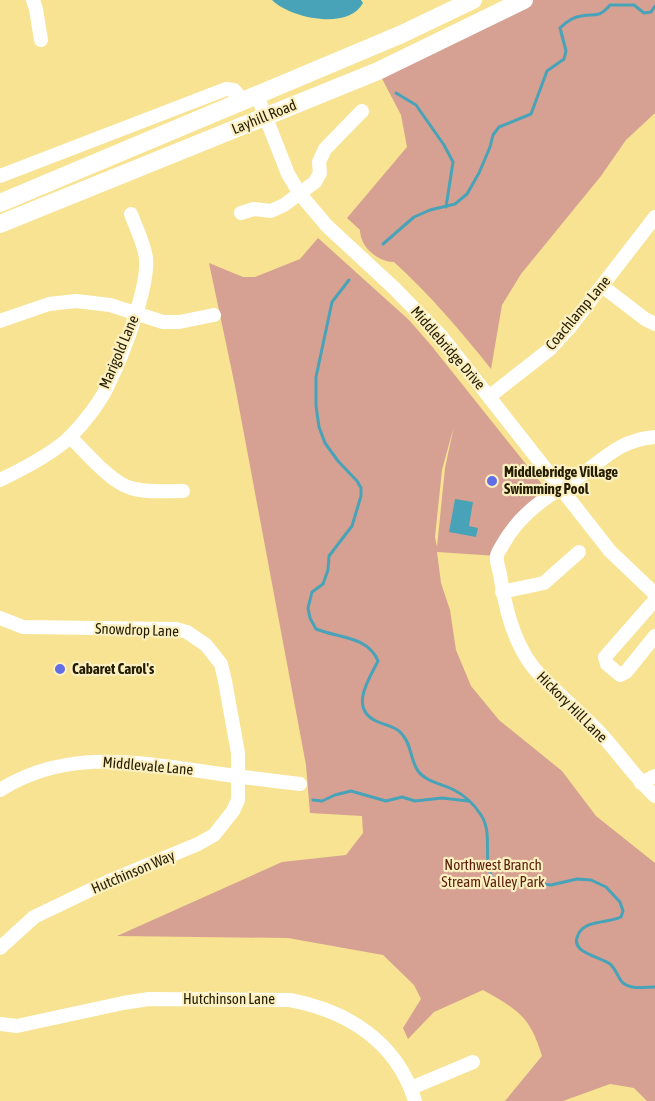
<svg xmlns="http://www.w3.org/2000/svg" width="655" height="1101" viewBox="0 0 655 1101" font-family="'Asap Condensed',sans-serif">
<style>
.green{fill:#d6a192;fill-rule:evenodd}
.water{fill:#48a3b8}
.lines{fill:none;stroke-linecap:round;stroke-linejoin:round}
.stream{stroke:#48a3b8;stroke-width:3}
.minor{stroke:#fff;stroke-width:14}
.major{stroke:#fff;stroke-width:18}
.poi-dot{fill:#626ee6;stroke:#fcf0c1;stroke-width:2}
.labels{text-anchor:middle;stroke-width:4.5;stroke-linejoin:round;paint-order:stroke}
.street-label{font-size:15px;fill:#251d00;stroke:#fcf0c1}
.poi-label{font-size:15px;font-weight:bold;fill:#251d00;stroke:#fcf0c1;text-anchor:start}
.park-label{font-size:15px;fill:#5d1e0d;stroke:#fcf0c1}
</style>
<rect width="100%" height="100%" fill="#f7e392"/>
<g class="green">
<path d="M524,0h131v113l-29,27 -25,36 -80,98 -19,31 -11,64c-30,-38 -61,-74 -97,-107 -16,0 -34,-15 -34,-32l-13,-12 60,-71 -6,-32 -23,-44z"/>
<path d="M318,238l91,82 21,24 119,149 -52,63 -60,-4 4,31 9,27 6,40 15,36 28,34 63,51 34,45 59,47v238h-8l-13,-13 -24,-4 -47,17h-58l37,-45c-12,-40 -24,-46 -59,-66l-49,22 -26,27 -5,-11 18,-29 -7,-14 -31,-30 -95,-17 -171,-2 165,-74 64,-7 17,-22 -1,-17 -52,-3 -4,-48 -71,-379 -26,-123 34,14h12l45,-18zM454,426l-9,42 -8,79 -2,-10 7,-67z"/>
</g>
<g class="water">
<path d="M272,0h89l2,3c-15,28 -73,15 -91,-3z"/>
<polygon points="455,499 473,502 469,526 478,528 476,537 449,532"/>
</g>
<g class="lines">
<g class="stream">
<polyline points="396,93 416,105 444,145 453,162 446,207"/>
<path d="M383,244l31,-27 16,-7 25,-6 12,-10 12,-21 11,-26 3,-12 6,-8 32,-13 16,-43 17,-12 2,-8 -6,-23c5,-5 13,-11 21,-12 15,-3 17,3 29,-11h24l10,8 7,-1 4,-6"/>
<path d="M349,280l-17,22 -16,75v29l3,21 6,16 13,18 19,20 4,7v8l-9,30 -23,30 -1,14 -5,14 -11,8 -4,16 2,10 6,11c22,9 52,7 62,32 -9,18 -29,47 -2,60 8,4 19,5 25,12 11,11 9,27 17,38 8,11 25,13 36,19 12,6 20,14 27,25 14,21 -2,51 16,69l34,-1 20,2 26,-6 14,1 15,7 14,15 3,9 -2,6c-12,6 -35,3 -42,16 -12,20 21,23 31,31 6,5 8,14 13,19 9,7 22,4 32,4"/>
<polyline points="313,800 322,801 335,795 351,791 386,801 402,797 415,801 442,798 468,801"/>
</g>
<g class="minor">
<polyline points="33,0 36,9 41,40"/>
<polyline points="257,95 288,174 300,194 327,226 394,288 442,337 610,551 655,594"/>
<polyline points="0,176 226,89 234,90 243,101"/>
<polyline points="241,213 254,209 271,211 284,205 315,182 320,173 319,162 325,149 362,111"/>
<polyline points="602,286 645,319 655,324"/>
<polyline points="0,321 49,304 76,301 110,305 163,322 179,322 214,315"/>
<polyline points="490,396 550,349 570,327 655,217"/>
<path d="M70,437c16,15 40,45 61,51 16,5 35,3 52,3"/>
<path d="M655,437c-41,3 -57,30 -90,49 -25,14 -48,33 -62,58 -2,4 -6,9 -6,12 -1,5 2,13 3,18 5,33 13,67 33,93 21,25 47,44 68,67 19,21 34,43 54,62"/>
<path d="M0,480c23,-11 52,-26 70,-43 15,-15 32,-37 40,-56 13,-27 39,-94 36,-123 -2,-15 -10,-30 -15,-44"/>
<polyline points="502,592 544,583 579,552"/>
<polyline points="655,600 605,657 607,664 620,675 626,672 655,636"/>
<polyline points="0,618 23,627 176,629 187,632 206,645 221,664 225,681 238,753 238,800 233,811 214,835 198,844 107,882 34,917 0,948"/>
<polyline points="641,783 655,776"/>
<path d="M0,790c64,-40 129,-29 200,-19 33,5 66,9 100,13"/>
<path d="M0,1024l17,2 106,-23 26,-4 141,1c58,11 107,42 125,101"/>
<polyline points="411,1088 473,1062"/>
</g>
<g class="major">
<polyline points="0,203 402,34 473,0"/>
<polyline points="0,224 378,71 524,0"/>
</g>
</g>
<g class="poi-dot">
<circle cx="492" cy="481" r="6"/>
<circle cx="60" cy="669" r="6"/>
</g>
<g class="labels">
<g class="street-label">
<text transform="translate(264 117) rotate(-22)" y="5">Layhill Road</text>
<text transform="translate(578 313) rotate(-50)" y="5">Coachlamp Lane</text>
<text transform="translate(448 348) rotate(49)" y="5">Middlebridge Drive</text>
<text transform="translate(119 352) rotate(-67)" y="5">Marigold Lane</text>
<text transform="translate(137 630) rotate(2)" y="5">Snowdrop Lane</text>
<text transform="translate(572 707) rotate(45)" y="5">Hickory Hill Lane</text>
<text transform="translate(148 766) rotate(5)" y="5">Middlevale Lane</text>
<text transform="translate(133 872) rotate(-23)" y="5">Hutchinson Way</text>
<text x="229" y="1004">Hutchinson Lane</text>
</g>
<g class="poi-label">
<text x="504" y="477">Middlebridge Village<tspan x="504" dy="17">Swimming Pool</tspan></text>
<text x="72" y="674">Cabaret Carol's</text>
</g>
<g class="park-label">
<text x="493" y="870">Northwest Branch<tspan x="493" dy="17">Stream Valley Park</tspan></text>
</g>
</g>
</svg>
